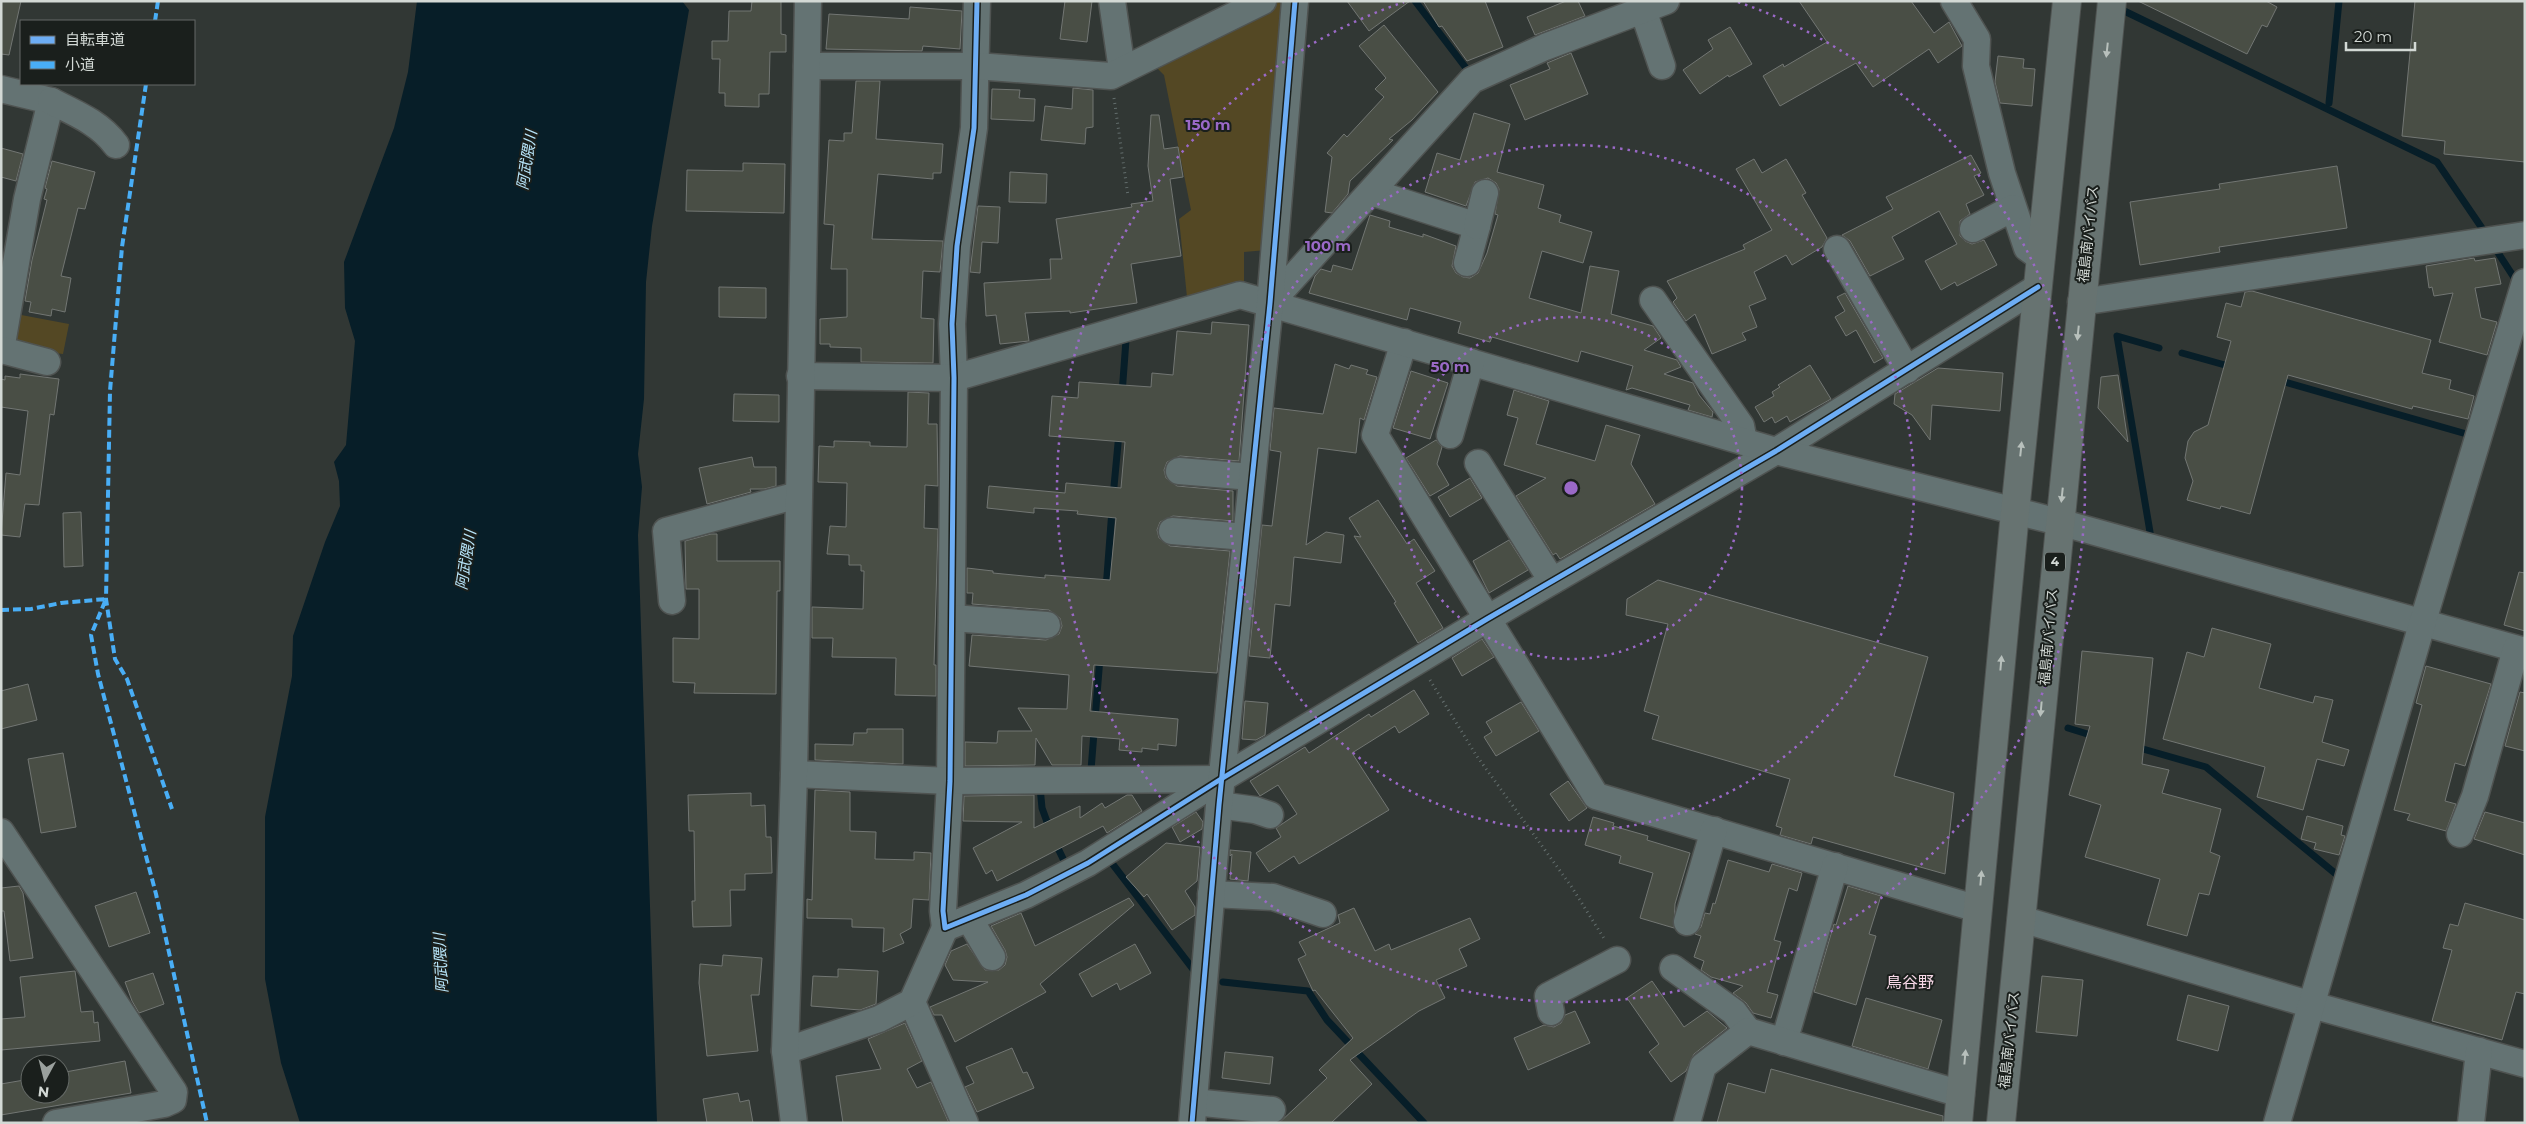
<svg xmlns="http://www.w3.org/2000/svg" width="2526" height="1124" viewBox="0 0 2526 1124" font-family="Montserrat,'Noto Sans JP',sans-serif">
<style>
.green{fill:#544824}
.water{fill:#071e28}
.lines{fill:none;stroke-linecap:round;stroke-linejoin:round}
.stream{stroke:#071e28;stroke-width:7}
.building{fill:#494e45;stroke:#727673}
.minor-casing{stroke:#4f5351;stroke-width:29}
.highway-casing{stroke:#4f5351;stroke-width:30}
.path{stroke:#636e6d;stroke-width:3;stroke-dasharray:1 4;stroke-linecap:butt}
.minor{stroke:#647373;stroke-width:26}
.highway{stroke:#677371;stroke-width:28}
.quiet{stroke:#49aef6;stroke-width:4;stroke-dasharray:8 4;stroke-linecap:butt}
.cycleway-casing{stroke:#1a1f1c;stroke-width:8}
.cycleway{stroke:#6dadf4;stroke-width:5}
.oneway{fill:#b8c0bc}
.ring{fill:none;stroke:#9a69c7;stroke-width:2.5;stroke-dasharray:2.5 5}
.labels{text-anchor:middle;stroke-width:4;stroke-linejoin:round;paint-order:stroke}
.shield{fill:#1a1f1c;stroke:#9ca19e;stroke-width:1}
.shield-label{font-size:12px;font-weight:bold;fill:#d3d9d5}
.street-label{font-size:14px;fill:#d3d9d5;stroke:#1a1f1c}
.water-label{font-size:15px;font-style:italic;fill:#b9e7fc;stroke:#1a1f1c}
.quarter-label{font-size:16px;fill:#f7d8e7;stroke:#1a1f1c}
.centre{fill:#9a69c7;stroke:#1a1f1c;stroke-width:2.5}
.ring-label{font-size:15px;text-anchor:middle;font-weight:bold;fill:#9a69c7;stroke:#1a1f1c;stroke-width:4;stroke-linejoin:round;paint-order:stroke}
</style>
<rect width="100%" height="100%" fill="#313734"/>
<g class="green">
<polygon points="1275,1 1287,6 1267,250 1244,252 1244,281 1187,297 1179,219 1191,210 1164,75 1152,63"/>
<polygon points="16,314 69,324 63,354 10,348"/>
</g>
<polygon class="water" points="417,1 682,1 689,10 652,226 646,282 644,399 638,454 642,487 638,535 657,1123 300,1123 281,1063 265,979 265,817 292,676 293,636 325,542 340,506 339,481 334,462 346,445 355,341 345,308 344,262 394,128 408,72"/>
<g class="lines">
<g class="stream">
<polyline points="1415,1 1469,72"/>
<polyline points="2116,7 2437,162 2486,234"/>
<polyline points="2329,103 2339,1"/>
<polyline points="2493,245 2515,279"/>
<polyline points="2182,353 2232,367"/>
<polyline points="2278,380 2470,435"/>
<polyline points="1122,394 1126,340"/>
<polyline points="1113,497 1119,433"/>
<polyline points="2150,532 2117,336 2159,348"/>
<polyline points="1106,589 1112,510"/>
<polyline points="2068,728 2097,737"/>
<polyline points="2136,747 2206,767 2342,879"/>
<polyline points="1091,770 1100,657"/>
<polyline points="1040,787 1042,808 1050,830"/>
<polyline points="1055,842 1067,867"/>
<polyline points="1111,862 1196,973"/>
<polyline points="1223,982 1308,991 1327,1020 1424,1123"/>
</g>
</g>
<g class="building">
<polygon points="1,1 21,1 9,55 1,54"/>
<polygon points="752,1 781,1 781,34 786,35 786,52 770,52 769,94 759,94 759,107 725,106 725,93 719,93 720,59 712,59 712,41 728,41 729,11 751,11"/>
<polygon points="1065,1 1092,1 1087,42 1060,39"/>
<polygon points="1347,1 1410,1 1369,31"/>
<polygon points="1423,1 1485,1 1503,47 1467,61 1442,26 1439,27"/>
<polygon points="1566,1 1578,1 1585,16 1535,35 1527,17"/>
<polygon points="1799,1 1911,1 1934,33 1949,22 1962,46 1938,63 1929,49 1873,87 1856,63 1780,106 1763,76 1783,64 1784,67 1827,42"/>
<polygon points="2138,1 2266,1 2277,7 2267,27 2262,25 2247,54"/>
<polygon points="2415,1 2525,1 2525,162 2444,154 2445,141 2402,136"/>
<polygon points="910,7 962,11 960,49 923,46 922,51 826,49 829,14 909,19"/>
<polygon points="1384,25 1438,92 1412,120 1389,139 1393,140 1350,181 1348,194 1332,213 1325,212 1332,157 1327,153 1344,134 1347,137 1384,97 1375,89 1386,78 1359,46"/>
<polygon points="1730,27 1752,64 1729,77 1728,75 1700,94 1683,70 1713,49 1708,40"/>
<polygon points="1571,53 1588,94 1525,120 1510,85 1550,69 1547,63"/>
<polygon points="1998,56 2024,59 2023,68 2035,69 2032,106 2000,103 1995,82"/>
<polygon points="856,81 880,81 876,139 943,144 941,173 933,173 933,179 878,174 872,239 943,241 940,272 923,271 921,318 934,319 933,363 861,362 861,348 830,347 830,344 820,344 820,319 847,317 847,269 831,269 834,225 824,224 829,140 844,141 844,133 852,133"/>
<polygon points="1073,88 1093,90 1093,127 1086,128 1085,144 1041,140 1045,106 1072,109"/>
<polygon points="992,89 1020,90 1019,98 1035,99 1034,121 991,119"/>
<polygon points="1474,113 1510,124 1497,172 1544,185 1538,208 1561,215 1559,222 1592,232 1583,263 1542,251 1529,298 1581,313 1590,266 1619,271 1611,314 1653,326 1661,338 1644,350 1677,360 1681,367 1664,374 1693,383 1699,395 1713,412 1712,417 1688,410 1690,405 1632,388 1626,390 1633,366 1581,351 1578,362 1492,337 1490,342 1458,333 1461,322 1410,308 1407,320 1309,293 1315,276 1321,269 1331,272 1333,265 1352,270 1370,215 1390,221 1389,227 1423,237 1423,234 1456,246 1452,266 1456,273 1463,277 1470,278 1478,273 1487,253 1498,215 1495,214 1499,189 1496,183 1488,178 1475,182 1466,206 1425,192 1437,153 1460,160"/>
<polygon points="1151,115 1159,115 1164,149 1178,147 1183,177 1170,179 1181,256 1131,264 1137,303 1070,313 1070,311 1025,313 1029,341 1000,344 996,315 986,316 984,283 1051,279 1050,259 1062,259 1056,219 1132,207 1131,204 1153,201 1148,166"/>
<polygon points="1,148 23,154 16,181 1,177"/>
<polygon points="1971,155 1981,173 1974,176 1984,195 1966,204 1970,214 1960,221 1960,236 1965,241 1972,244 1984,240 1997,265 1957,286 1955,282 1941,290 1925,261 1957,244 1939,211 1892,237 1904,259 1870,276 1850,241 1842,235 1893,209 1886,197"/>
<polygon points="1754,159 1762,173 1786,159 1806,193 1802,195 1827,238 1822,247 1792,265 1786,255 1754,272 1766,299 1749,306 1757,327 1742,333 1746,340 1712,354 1695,314 1686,321 1673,302 1677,298 1667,281 1745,249 1743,245 1772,230 1736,169"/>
<polygon points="52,161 95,172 85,209 78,208 61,276 71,278 65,312 52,309 51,316 29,312 31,302 25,301 32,260 47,200 44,199 47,189 45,188"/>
<polygon points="743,163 785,164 784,213 686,211 687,170 743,171"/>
<polygon points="2337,166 2347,228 2219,247 2220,252 2140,265 2130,202 2220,189 2219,184"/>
<polygon points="1010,172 1047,174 1046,203 1009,202"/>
<polygon points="978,206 1000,207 998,243 982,242 980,273 970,272"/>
<polygon points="2474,258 2475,261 2495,258 2501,284 2475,288 2481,318 2497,322 2487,355 2439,342 2453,293 2434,296 2432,287 2429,288 2426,266"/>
<polygon points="719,287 766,288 766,318 719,317"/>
<polygon points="2252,291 2431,340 2422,373 2451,380 2449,389 2474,396 2468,419 2413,406 2412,409 2288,375 2250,514 2221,506 2220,509 2187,500 2193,481 2185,458 2188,441 2194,432 2208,425 2231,341 2217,337 2226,303 2241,307 2245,292"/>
<polygon points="1845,293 1883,358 1874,363 1856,330 1846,336 1835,317 1845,311 1837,297"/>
<polygon points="1212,322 1249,325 1239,461 1180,456 1167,462 1164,470 1166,478 1177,486 1233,491 1233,521 1173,516 1160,522 1157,530 1159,538 1170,546 1230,551 1217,673 1094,665 1090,711 1178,719 1176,746 1158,744 1158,750 1142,748 1142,752 1119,750 1120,739 1082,736 1081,765 1052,765 1036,738 1035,765 965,766 965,742 997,743 998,731 1032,731 1018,708 1067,709 1069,675 969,666 972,635 1046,640 1059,634 1062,626 1060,618 1049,610 972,604 973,593 967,593 967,568 993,571 993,573 1045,578 1045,575 1110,580 1116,518 1077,514 1078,511 1034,508 1034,513 987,508 989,486 1065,493 1066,483 1121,488 1125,442 1049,436 1052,396 1078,398 1079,382 1151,387 1152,373 1173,375 1177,331 1211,334"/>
<polygon points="1335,364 1349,369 1351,365 1368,370 1366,374 1377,377 1364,420 1360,418 1356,453 1318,448 1306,545 1326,532 1344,535 1341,563 1294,557 1290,606 1275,604 1270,658 1249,656 1262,525 1272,526 1281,452 1270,450 1274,408 1323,414"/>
<polygon points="1810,365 1831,399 1790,422 1787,416 1775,423 1772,417 1764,422 1755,407 1774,396 1772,392 1780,387 1778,385"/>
<polygon points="1938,368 2003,373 2000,411 1932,405 1930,440 1912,415 1894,404 1895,394"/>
<polygon points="1411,371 1448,383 1430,439 1393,428"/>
<polygon points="20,374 59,379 54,415 50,414 39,505 25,504 20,537 1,535 6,473 20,475 28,411 1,407 1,379 5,380 5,376 20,378"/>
<polygon points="2118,375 2128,442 2098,408 2101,377"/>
<polygon points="1514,390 1549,401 1536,444 1595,461 1606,425 1640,435 1631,464 1655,504 1560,559 1556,553 1553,555 1516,496 1546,478 1504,465 1518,418 1507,415"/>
<polygon points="908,392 929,393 928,424 937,424 938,486 925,485 924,528 938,529 934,665 936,665 936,696 895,695 896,658 832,657 833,638 812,638 812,607 863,609 864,571 861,571 861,565 849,565 849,555 827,554 830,526 846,527 847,483 818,482 819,446 834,447 834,441 870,442 870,446 907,447"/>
<polygon points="734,394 779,395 779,422 733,421"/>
<polygon points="1436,440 1442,447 1437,464 1449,485 1430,496 1406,458"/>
<polygon points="752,457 754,467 776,467 776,486 764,489 750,489 751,492 707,504 699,468"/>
<polygon points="1470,478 1482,498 1450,517 1438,497"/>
<polygon points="1378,500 1407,544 1414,539 1435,571 1416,583 1443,628 1418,643 1394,603 1396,602 1354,536 1361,537 1349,518"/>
<polygon points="81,512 83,566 64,567 63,513"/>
<polygon points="711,534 717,534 717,561 780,561 780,591 777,591 776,694 694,693 695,683 673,682 673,638 699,639 699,589 686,589 685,541"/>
<polygon points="1509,540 1528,570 1489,593 1473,561"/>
<polygon points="2519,572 2525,573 2525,631 2504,625"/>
<polygon points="1658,580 1928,657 1894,776 1954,793 1945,874 1813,837 1811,844 1780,835 1782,828 1776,826 1790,779 1652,739 1659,716 1644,711 1668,624 1626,615 1627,599"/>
<polygon points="2212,628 2271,644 2259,688 2313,703 2315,696 2333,700 2322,742 2349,750 2344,766 2317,759 2303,810 2257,797 2265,767 2163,739 2187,652 2204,657"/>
<polygon points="1482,639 1494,657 1462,676 1452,658"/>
<polygon points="2082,651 2153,658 2142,764 2169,770 2162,793 2221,809 2210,852 2220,856 2209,895 2199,893 2187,936 2147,925 2160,879 2085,857 2101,805 2069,795 2090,726 2075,724"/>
<polygon points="2426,666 2491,684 2465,766 2455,763 2445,801 2456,804 2446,831 2407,820 2410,814 2394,810 2422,705 2416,703"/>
<polygon points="28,684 37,720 1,729 1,691"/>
<polygon points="1414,690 1429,714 1399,733 1395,726 1352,753 1389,810 1299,864 1294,856 1269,872 1256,853 1281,837 1276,828 1297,814 1278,785 1260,796 1250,781 1305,747 1309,753 1369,714 1371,717"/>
<polygon points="2520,692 2525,693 2525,751 2505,746"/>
<polygon points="1245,701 1268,703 1265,735 1256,740 1242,739"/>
<polygon points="1521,702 1539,731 1496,756 1484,737 1492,732 1486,722"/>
<polygon points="867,729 903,729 903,764 815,760 815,744 853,745 854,733 867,733"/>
<polygon points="63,753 76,827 41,833 28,759"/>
<polygon points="1568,781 1587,808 1569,821 1550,794"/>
<polygon points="815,790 850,792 850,831 876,832 875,859 914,860 914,852 931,853 929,900 913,899 911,928 900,934 904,943 883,952 884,928 852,927 852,919 807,918 807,899 812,900"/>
<polygon points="751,793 751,806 765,805 766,837 771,837 772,873 745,874 745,890 730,890 731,926 693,927 692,901 695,901 694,831 689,831 688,795"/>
<polygon points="1034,795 1034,828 1080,806 1080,818 1102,803 1105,808 1127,795 1132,795 1142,811 1107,833 1103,826 997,881 992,870 986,874 973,848 1022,822 963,821 964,796"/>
<polygon points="1196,812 1203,822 1202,829 1180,842 1172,827"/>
<polygon points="2485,812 2525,823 2525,855 2474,839"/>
<polygon points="2307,816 2343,826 2341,835 2345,836 2339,855 2314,849 2316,843 2301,839"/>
<polygon points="1593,817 1614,823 1613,826 1648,836 1647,840 1690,853 1675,904 1674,928 1640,918 1653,873 1619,863 1621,856 1585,845"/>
<polygon points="1166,843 1200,847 1197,881 1185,891 1195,907 1195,915 1172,930 1147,894 1144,897 1126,877"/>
<polygon points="1230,850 1251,852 1248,881 1230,879 1232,854 1230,856"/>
<polygon points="1728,860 1769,872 1772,864 1802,873 1797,891 1789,888 1774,940 1781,942 1767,992 1778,995 1771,1018 1753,1013 1746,1003 1733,993 1743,986 1711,977 1701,970 1704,961 1694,957 1701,936 1695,934 1701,927 1705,913 1710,914 1713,903 1715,904"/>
<polygon points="19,886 23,893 33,958 10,961 4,911 1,911 1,888"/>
<polygon points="1848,886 1881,896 1869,934 1876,936 1856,1005 1814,992 1834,924 1836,925"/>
<polygon points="136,892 150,933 109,947 95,906"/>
<polygon points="1129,898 1134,905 1040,984 1046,992 955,1042 942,1015 934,1015 930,1007 988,982 953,980 945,965 951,951 967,944 985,970 999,970 1005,965 1007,957 1005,950 991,926 1021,913 1035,946"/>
<polygon points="2465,903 2525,920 2525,994 2516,992 2502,1040 2432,1021 2452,950 2443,948 2450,924 2458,926"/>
<polygon points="1354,908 1375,951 1389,944 1391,950 1470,918 1480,939 1459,949 1467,966 1436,980 1445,998 1419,1011 1350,1060 1372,1084 1331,1123 1279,1123 1327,1078 1319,1070 1353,1038 1315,990 1313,991 1298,959 1306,955 1299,942 1340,923 1338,915"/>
<polygon points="1135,944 1151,973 1120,990 1117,983 1092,997 1079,974"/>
<polygon points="723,955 762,958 759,995 751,995 758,1051 707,1056 699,983 700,964 722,966"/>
<polygon points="838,969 878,971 876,1004 860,1010 811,1006 813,976 838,977"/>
<polygon points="75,971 81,1012 93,1011 94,1023 98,1022 100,1041 1,1050 1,1019 25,1017 20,977"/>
<polygon points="153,973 164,1004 139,1013 132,1001 125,982"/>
<polygon points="2042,976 2083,980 2077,1036 2036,1032"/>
<polygon points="1652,981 1684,1027 1707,1011 1727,1028 1694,1054 1686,1071 1671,1082 1649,1052 1659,1044 1627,998"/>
<polygon points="2188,995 2229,1006 2218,1051 2177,1040"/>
<polygon points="1866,998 1942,1020 1928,1069 1852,1046"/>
<polygon points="1575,1011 1590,1043 1528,1070 1514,1038 1544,1025 1554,1027 1561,1023 1565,1015"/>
<polygon points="905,1023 922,1061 907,1069 917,1088 931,1082 949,1123 843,1123 836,1076 881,1069 868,1039"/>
<polygon points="1012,1048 1023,1073 1027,1072 1034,1088 977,1112 965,1087 974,1083 966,1067"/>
<polygon points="1225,1052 1273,1057 1270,1084 1222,1078"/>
<polygon points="125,1061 131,1093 1,1115 1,1084 30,1079 30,1094 60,1094 60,1073"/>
<polygon points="1771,1069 1943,1116 1943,1123 1717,1123 1728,1083 1765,1093"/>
<polygon points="738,1093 740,1102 749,1100 753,1123 707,1123 703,1099"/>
</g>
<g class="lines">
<defs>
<g id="minor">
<polyline points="977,1 974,128 957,246 952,324 954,378 950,781 943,911 945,928 1026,895 1088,863 1221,779 1487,619 1776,451 2038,287"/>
<polyline points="1112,1 1122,70"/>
<polyline points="1954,1 1977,39 1976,66 2002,173 2027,248 2041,258"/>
<polyline points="1643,10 1662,66"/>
<polyline points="807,66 976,66 1111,76 1263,1"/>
<polyline points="1,89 51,101 27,199 1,350"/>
<path d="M51,101c24,12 49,22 65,44"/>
<polyline points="1371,192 1477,226 1467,263"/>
<polyline points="1477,226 1485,193"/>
<polyline points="1973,229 2013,208"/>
<polyline points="1837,249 1907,370"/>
<polyline points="1653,300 1741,426 1744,442"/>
<polyline points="2081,302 2525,235"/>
<polyline points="1270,303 1472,80 1545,47 1666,1"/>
<polyline points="1404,342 1375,435 1596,796 1978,909"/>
<polyline points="2,350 47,362"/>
<polyline points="800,376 954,378 1240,295 1776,451 2059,522 2525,651"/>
<polyline points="1450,435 1471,362"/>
<polyline points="1478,463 1552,581"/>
<polyline points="1179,471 1252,477"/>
<polyline points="1172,531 1246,537"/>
<polyline points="672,601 666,531 798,495"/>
<polyline points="952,618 1047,625"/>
<polyline points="794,774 950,781 1221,779"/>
<polyline points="1219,805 1255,810 1270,815"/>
<polyline points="1,832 174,1092 173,1100 164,1104 56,1123"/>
<polyline points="2460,834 2475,796 2516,649"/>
<polyline points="1211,894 1273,897 1323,914"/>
<polyline points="2021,919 2312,1005 2525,1064"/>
<polyline points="970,920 992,957"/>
<polyline points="1687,922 1714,830"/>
<polyline points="1673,968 1734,1012 1748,1031"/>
<polyline points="912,1002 965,1123"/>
<polyline points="1551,1012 1548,996 1617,960"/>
<polyline points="1784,1042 1835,866"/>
<polyline points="785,1051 879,1019 912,1002 945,928"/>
<polyline points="1194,1102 1272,1110"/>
<polyline points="794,1123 785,1051 794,774 808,1"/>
<polyline points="1192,1123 1219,805 1270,303 1295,1"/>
<polyline points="1687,1123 1703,1066 1748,1031 1961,1094"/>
<polyline points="2277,1123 2423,621 2525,282"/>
<polyline points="2471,1123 2479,1051"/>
</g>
<g id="highway">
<polyline points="1958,1123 2015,512 2067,1"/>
<polyline points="2001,1123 2112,1"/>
</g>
</defs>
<use href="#minor" class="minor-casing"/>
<use href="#highway" class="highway-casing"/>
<g class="path">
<polyline points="1114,98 1128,196"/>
<polyline points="1430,680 1476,755 1571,886 1605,940"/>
</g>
<use href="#minor" class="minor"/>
<use href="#highway" class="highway"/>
<g class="quiet">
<polyline points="155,21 158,1"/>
<polyline points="146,84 122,247 110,391 106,599 115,659 127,679 172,809"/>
<polyline points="1,610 31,609 61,603 106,599 91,635 98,674 156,894 207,1123"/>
</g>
<defs>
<g id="cycleway">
<polyline points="977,1 974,128 957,246 952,324 954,378 950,781 943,911 945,928 1026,895 1088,863 1221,779 1487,619 1776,451 2038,287"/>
<polyline points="1192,1123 1219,805 1270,303 1295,1"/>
</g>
</defs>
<use href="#cycleway" class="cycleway-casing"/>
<use href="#cycleway" class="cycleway"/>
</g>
<defs><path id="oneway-solid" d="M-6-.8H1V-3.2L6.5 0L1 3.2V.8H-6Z" transform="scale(1.25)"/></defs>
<g class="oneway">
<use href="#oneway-solid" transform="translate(2107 50) rotate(96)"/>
<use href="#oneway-solid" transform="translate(2078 333) rotate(96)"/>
<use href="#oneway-solid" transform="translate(2021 449) rotate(-84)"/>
<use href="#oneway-solid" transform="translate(2062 495) rotate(96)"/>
<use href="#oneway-solid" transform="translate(2001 663) rotate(-85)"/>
<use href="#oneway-solid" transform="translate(2041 709) rotate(95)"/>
<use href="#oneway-solid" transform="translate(1981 878) rotate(-85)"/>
<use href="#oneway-solid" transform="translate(1965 1057) rotate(-85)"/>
</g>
<g class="ring">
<circle cx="1571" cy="488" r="171"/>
<circle cx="1571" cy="488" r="343"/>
<path d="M1738 2A514 514 0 1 1 1404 2"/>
</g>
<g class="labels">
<rect class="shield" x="2045" y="552.5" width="20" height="19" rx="4"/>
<g class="shield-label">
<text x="2055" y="566">4</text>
</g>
<g class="street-label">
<text transform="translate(2088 234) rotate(-84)" y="5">福島南バイパス</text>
<text transform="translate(2048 637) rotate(-85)" y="5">福島南バイパス</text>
<text transform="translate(2009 1040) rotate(-84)" y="5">福島南バイパス</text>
</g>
<g class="water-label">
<text transform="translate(527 160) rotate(-81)" y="5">阿武隈川</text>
<text transform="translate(466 560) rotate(-81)" y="5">阿武隈川</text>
<text transform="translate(441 963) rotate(-93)" y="5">阿武隈川</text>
</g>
<g class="quarter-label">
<text x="1910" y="988">鳥谷野</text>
</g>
</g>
<circle cx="1571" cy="488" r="8" class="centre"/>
<g class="ring-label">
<text x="1208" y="130">150 m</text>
<text x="1328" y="251">100 m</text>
<text x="1450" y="372">50 m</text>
</g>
<rect width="2526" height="1124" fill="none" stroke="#d3d9d5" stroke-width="5"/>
<rect x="20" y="20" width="175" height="65" fill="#1a1f1c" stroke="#646966"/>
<rect x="30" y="36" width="25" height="8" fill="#6dadf4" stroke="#646966"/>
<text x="65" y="45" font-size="15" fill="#d3d9d5">自転車道</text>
<rect x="30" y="61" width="25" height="8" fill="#49aef6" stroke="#646966"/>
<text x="65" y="70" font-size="15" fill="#d3d9d5">小道</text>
<g transform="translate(45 1079) rotate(187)"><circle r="24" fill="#1a1f1c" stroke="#646966"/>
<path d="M0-4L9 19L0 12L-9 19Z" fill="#9aa09d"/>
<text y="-8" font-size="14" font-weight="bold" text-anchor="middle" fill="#d3d9d5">N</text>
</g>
<path d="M2346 42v8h69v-8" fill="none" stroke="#d3d9d5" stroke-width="2.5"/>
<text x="2354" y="42" font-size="15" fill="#d3d9d5" stroke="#1a1f1c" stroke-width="4" paint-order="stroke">20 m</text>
</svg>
